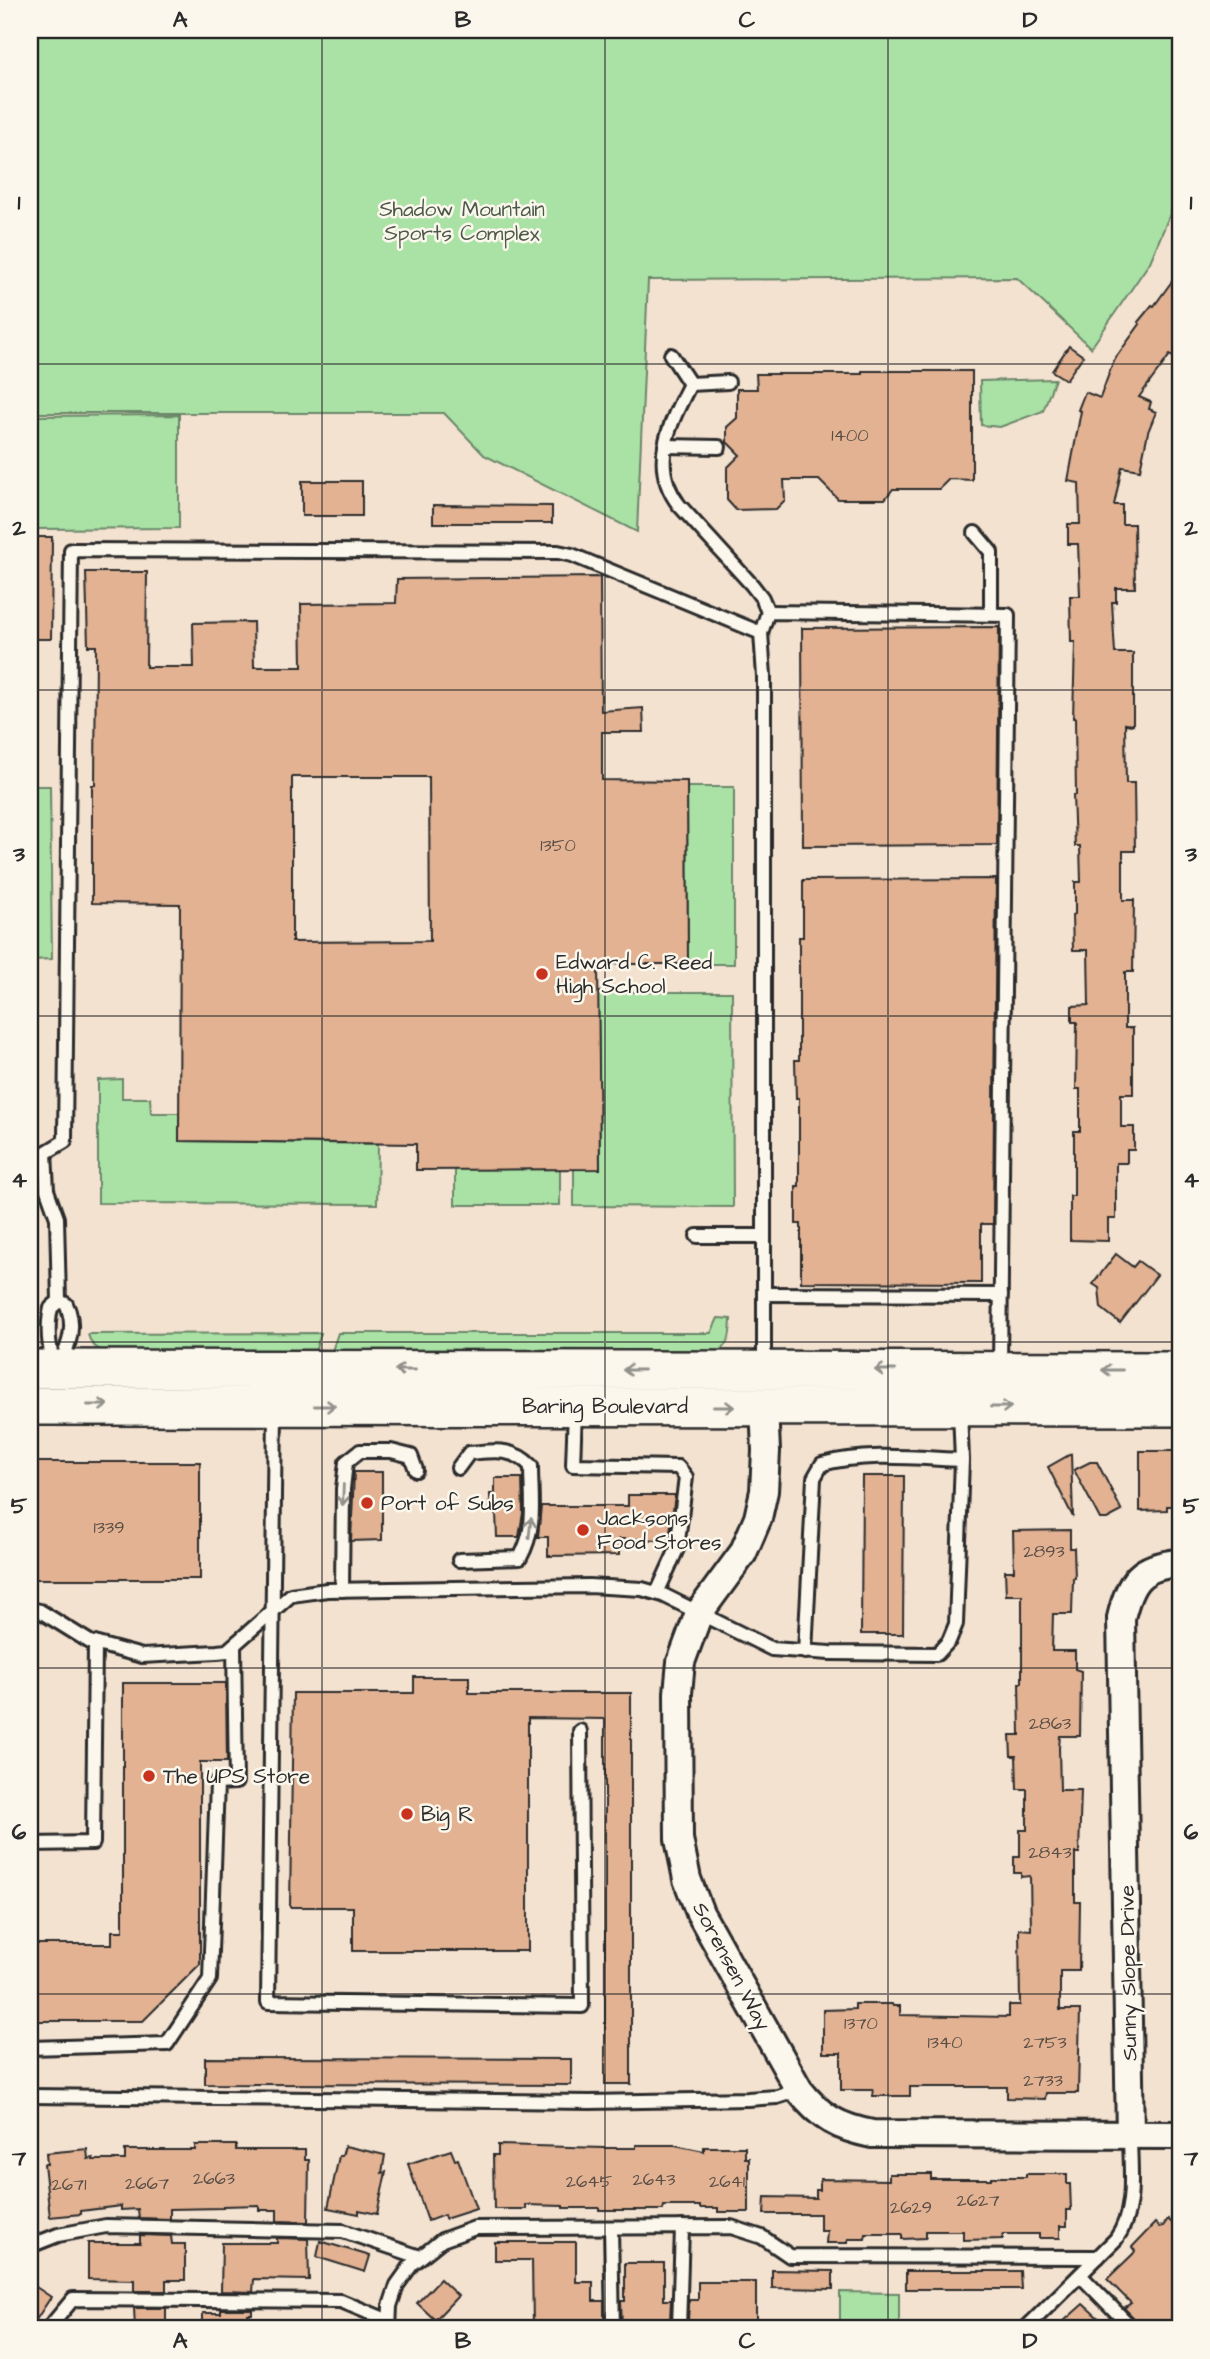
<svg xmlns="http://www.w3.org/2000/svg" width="1210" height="2359" viewBox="0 0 1210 2359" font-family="'Architects Daughter',sans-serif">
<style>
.green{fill:#aae2a6;stroke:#6a8668;stroke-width:2}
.building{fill:#e2b293;stroke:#2b2b2b;stroke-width:2;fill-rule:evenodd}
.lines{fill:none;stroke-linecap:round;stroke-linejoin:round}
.service-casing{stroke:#2b2b2b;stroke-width:18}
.minor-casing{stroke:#2b2b2b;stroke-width:32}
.secondary-casing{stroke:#2b2b2b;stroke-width:42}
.service{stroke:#fbf7ec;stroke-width:12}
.minor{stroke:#fbf7ec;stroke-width:26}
.secondary{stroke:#fbf7ec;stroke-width:37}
.oneway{stroke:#93918c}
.grid{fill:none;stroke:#2b2b2b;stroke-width:2;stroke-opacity:0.55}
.poi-dot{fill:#c8321e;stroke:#fbf7ec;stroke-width:2.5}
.labels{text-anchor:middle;stroke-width:5;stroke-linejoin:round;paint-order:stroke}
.number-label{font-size:18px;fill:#594d45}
.park-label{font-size:21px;fill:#4b594a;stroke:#fbf7ec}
.poi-label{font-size:21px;fill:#2b2b2b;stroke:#fbf7ec;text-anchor:start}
.street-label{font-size:21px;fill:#2b2b2b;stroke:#fbf7ec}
.neatline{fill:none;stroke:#2b2b2b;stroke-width:2.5}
.grid-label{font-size:23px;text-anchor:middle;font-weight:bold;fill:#2b2b2b}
</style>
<rect width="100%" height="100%" fill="#f4e2d1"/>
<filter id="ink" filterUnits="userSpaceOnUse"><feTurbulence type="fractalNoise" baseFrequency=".0143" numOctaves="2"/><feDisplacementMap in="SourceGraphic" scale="14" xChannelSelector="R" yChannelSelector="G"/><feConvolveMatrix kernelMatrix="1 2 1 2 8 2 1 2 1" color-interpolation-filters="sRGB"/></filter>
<g filter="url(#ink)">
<g class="green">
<polygon points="30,30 1180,30 1180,190 1150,262 1091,348 1017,278 648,280 637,532 484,455 444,413 30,413"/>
<polygon points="1055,379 1043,411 1000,427 981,425 980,381"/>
<polygon points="179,415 179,528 30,529 30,416"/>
<polygon points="30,786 50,786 52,959 32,960 33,1113 30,1116"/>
<polygon points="687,787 734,787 734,964 688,964"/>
<polygon points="598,992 732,992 733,1207 574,1206 574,1169 600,1169"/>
<polygon points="122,1079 122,1098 150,1098 151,1113 180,1113 180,1141 378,1144 377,1204 98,1203 98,1080"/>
<rect x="455" y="1169" width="105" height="36"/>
<path d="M718,1318l13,1c-1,18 0,24 -16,35l-383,-3 6,-18h373z"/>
<path d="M321,1333l-6,19 -207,-1c-12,-2 -17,-5 -20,-17z"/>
<polygon points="840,2292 899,2293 899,2329 840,2329"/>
</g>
<g class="building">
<polygon points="1180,270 1180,362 1170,355 1139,397 1151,402 1149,409 1156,412 1148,432 1140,470 1122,467 1114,505 1122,505 1122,524 1134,524 1135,588 1116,588 1116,602 1112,602 1115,653 1133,653 1133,725 1125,724 1126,783 1134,783 1135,851 1123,851 1123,900 1134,900 1133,972 1125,972 1125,1028 1133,1028 1133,1094 1121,1094 1121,1127 1134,1127 1134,1150 1127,1150 1127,1163 1116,1163 1116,1219 1108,1219 1108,1241 1070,1240 1070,1196 1074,1196 1074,1131 1080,1131 1080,1089 1076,1089 1077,1022 1072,1022 1072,1006 1089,1005 1088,950 1073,950 1072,915 1075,914 1075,882 1081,882 1080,846 1075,846 1073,795 1076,795 1075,718 1073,718 1075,642 1071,642 1070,596 1080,596 1078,544 1068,544 1068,524 1080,524 1079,483 1068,481 1081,411 1078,410 1085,392 1100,398 1114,360 1140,324 1138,322 1152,305 1154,306"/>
<polygon points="1069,346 1083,356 1066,380 1052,371"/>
<polygon points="862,371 972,371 972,480 949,479 939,489 893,489 885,499 838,499 819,480 784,480 785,500 776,509 736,510 727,500 727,468 740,455 727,442 727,427 737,418 737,389 757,389 756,374 862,374"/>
<rect x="302" y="481" width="60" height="35"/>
<polygon points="433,505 552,506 552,523 433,523"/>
<polygon points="30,537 52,537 51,639 30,639"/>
<path d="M86,572h61l-1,95h48l-1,-44 60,-1 1,45h48l-1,-63 95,-1 1,-24 203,-2 1,134 42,-3 1,24h-42v48l85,1 1,183h-90l2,205 -184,1v-26l-237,-3 1,-237 -88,-1v-118h3l1,-139h-8zM292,777h137l1,164 -138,1z"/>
<polygon points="999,627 997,845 803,846 802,628"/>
<polygon points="996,879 993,1224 981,1224 981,1283 801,1282 801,1224 796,1224 796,1186 799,1186 799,1098 796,1098 795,1060 799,1060 799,937 803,937 803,880"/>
<polygon points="1116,1254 1133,1267 1138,1261 1157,1275 1120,1323 1101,1308 1099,1288 1093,1284"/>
<polygon points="1140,1451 1180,1451 1180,1506 1167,1506 1167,1510 1140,1511"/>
<polygon points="1071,1454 1073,1517 1048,1467"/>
<rect x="30" y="1462" width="170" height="117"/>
<polygon points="1090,1462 1097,1462 1122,1511 1107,1519 1100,1519 1074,1470"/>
<polygon points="354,1472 382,1472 382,1540 351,1541"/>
<polygon points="862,1476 904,1476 903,1634 861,1634"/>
<polygon points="495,1478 522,1478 523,1513 519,1537 497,1537 496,1513 490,1513 490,1494 495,1494"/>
<polygon points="628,1495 675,1495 669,1540 619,1539 619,1555 548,1556 548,1537 538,1537 541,1506 628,1506"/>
<polygon points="1070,1530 1070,1548 1074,1548 1075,1578 1073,1578 1072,1614 1053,1614 1052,1651 1075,1651 1075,1669 1081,1671 1080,1736 1060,1736 1059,1748 1060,1790 1081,1790 1079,1853 1075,1853 1075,1902 1080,1902 1079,1971 1060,1971 1060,2010 1080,2010 1078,2093 1046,2093 1045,2099 1007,2098 1007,2087 910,2087 910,2096 873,2096 873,2090 841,2090 841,2053 823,2053 823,2010 855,2009 855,2004 892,2004 893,2006 900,2006 900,2015 1009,2017 1009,2005 1020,2005 1019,1929 1031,1930 1030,1876 1021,1877 1021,1873 1014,1873 1014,1857 1020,1857 1020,1830 1027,1830 1027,1789 1017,1789 1016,1756 1011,1756 1010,1735 1020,1735 1019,1683 1022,1683 1022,1595 1006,1595 1005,1571 1014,1571 1013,1531"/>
<polygon points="414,1677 469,1677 469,1693 631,1693 631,2084 605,2084 605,1719 528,1718 528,1951 353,1951 353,1907 290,1907 293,1693 414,1693"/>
<polygon points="123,1683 226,1683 227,1762 200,1762 200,1964 143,2021 30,2021 30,1944 112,1944 112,1931 123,1931"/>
<polygon points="205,2058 571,2059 571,2085 205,2084"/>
<polygon points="195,2145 236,2145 236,2150 305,2150 305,2160 309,2160 308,2222 277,2221 277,2210 259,2210 259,2205 223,2206 223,2208 170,2209 170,2219 139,2218 138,2209 121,2210 121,2206 81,2211 81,2214 50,2217 44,2164 47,2164 46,2153 87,2149 88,2159 93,2158 93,2160 125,2160 125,2150 195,2150"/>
<polygon points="498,2145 604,2148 636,2148 636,2145 675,2145 704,2151 704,2147 745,2147 745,2158 749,2158 749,2212 718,2212 718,2208 700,2208 700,2206 664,2206 663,2210 599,2210 599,2208 563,2208 563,2206 526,2205 526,2209 494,2209 493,2155 498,2155"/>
<polygon points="345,2146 385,2155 382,2173 386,2172 377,2214 359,2210 359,2214 328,2208 339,2156 342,2156"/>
<polygon points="451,2150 455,2160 458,2159 476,2209 445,2219 444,2215 428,2221 408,2164"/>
<polygon points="889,2174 931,2174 931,2179 991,2179 991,2177 1026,2177 1026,2174 1067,2174 1067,2184 1070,2184 1071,2210 1067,2210 1067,2226 1060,2226 1060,2238 1039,2238 1039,2234 1003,2234 1003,2239 963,2240 963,2231 926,2231 926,2238 902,2239 902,2234 866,2234 865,2239 848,2239 848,2243 826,2243 827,2231 820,2231 820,2214 764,2214 765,2197 816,2198 816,2190 820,2190 820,2179 889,2180"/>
<polygon points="1168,2219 1180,2231 1180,2319 1170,2329 1142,2329 1139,2323 1124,2308 1131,2303 1107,2279 1133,2254 1135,2251 1132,2247 1155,2223 1159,2227 1163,2226"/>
<polygon points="140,2235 171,2236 172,2244 185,2244 185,2280 166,2280 166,2291 134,2291 134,2280 88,2279 88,2243 140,2243"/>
<polygon points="277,2238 308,2239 309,2280 254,2279 253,2292 221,2291 222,2243 277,2243"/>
<polygon points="320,2241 370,2256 365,2272 317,2257"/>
<polygon points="495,2242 576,2242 576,2282 593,2282 593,2301 604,2301 604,2329 533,2327 532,2260 495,2260"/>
<polygon points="625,2263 664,2263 664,2300 671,2300 670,2321 664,2321 664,2329 622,2329 621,2301 625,2301"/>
<polygon points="772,2270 833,2271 833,2289 772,2288"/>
<polygon points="906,2271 1020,2271 1021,2289 906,2289"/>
<polygon points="440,2279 458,2296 435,2320 417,2303"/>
<polygon points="698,2282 756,2282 756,2328 705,2328 705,2321 688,2321 689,2300 698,2300"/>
<polygon points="30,2283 51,2297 30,2329"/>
<polygon points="1083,2304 1105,2324 1111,2319 1121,2329 1055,2329"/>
<polygon points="134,2308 166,2308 166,2329 135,2329"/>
<polygon points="252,2309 252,2314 248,2314 249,2329 203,2329 203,2313 221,2313 221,2309"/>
</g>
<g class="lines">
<defs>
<g id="service">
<polyline points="671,355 690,384"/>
<path d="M690,384c-20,39 -42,81 -11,121l73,80 10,13 6,14"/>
<polyline points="690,384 728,382"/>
<polyline points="665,446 719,447"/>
<polyline points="975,533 991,552 991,614"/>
<polyline points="761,633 768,612 1008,615 1000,1366"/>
<polyline points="697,1236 764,1236 764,1368"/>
<polyline points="764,1294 1001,1295"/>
<polyline points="59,1301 57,1218 47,1190 45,1153 65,1141 71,550 558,552 572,555 761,633 764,676 764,1236"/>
<path d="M59,1301l7,3c10,20 4,40 -6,59"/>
<path d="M55,1366c-7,-18 -8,-40 -4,-58l8,-7"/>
<polyline points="275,1410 268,2002 582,2006 580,1731"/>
<polyline points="575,1410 573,1465 678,1467 686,1477 677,1549 657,1593"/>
<path d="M458,1468l11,-15c25,-2 44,-6 62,13 0,34 6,61 -11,92l-61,2"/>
<polyline points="342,1590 343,1489 346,1462 360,1451 391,1451 411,1456 416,1470"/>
<polyline points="30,1609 40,1611 90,1642 142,1656 217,1652 227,1651 291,1595 327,1590 589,1586 642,1589 663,1595 772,1649 830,1653 937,1654 949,1641 956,1624 962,1460 960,1410"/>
<path d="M805,1652l9,-174 8,-14c45,-12 94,-6 140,-4"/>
<polyline points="30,1844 93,1843 95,1643"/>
<polyline points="30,2048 167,2044 210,1979 217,1783 236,1782 234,1645"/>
<polyline points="30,2096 590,2102 748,2099 777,2097 799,2090"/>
<polyline points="611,2228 613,2329"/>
<polyline points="30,2246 58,2235 106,2226 343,2231 420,2257"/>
<polyline points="1080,2275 1133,2329"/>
<polyline points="48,2329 73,2299 341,2301 389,2321"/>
<polyline points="389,2329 390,2306 397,2285 412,2264 442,2240 475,2228 731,2227 762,2237 790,2256 1098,2257"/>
<polyline points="679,2329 682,2227"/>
<path d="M1025,2329l91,-90c21,-29 14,-70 14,-104"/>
</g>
<g id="minor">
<path d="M764,1406l2,45 -2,40 -6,27 -15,35 -44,60 -18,49 -3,31 1,146 8,40 13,34 99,177c22,28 39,37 73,44l308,1"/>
<path d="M1130,2135l-9,-517c9,-38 19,-52 59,-55"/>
</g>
<g id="secondary">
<polyline points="30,1369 1180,1371"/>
<polyline points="30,1406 1180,1407"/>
</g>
</defs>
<use href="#service" class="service-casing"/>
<use href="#minor" class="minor-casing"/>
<use href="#secondary" class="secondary-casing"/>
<use href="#service" class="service"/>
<use href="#minor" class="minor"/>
<use href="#secondary" class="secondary"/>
</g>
<defs><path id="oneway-shaft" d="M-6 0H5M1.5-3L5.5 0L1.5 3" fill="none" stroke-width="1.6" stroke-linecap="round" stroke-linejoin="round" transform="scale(1.75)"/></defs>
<g class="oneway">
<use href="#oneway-shaft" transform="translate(405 1370) rotate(180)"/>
<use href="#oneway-shaft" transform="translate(633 1370) rotate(180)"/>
<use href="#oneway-shaft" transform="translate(885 1370) rotate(180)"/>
<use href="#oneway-shaft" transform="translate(1112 1370) rotate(-180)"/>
<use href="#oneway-shaft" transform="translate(98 1405)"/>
<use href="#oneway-shaft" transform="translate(325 1406)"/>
<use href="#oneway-shaft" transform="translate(724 1407)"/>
<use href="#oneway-shaft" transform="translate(1001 1407)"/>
<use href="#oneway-shaft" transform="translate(343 1495) rotate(92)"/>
<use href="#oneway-shaft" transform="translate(530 1528) rotate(-84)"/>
</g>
</g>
<path class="grid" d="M322,30v2299M605,30v2299M888,30v2299M30,364h1150M30,690h1150M30,1016h1150M30,1342h1150M30,1668h1150M30,1994h1150"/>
<g class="poi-dot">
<circle cx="542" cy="974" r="7"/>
<circle cx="367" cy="1503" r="7"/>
<circle cx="583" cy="1530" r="7"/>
<circle cx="149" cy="1776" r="7"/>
<circle cx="407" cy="1814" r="7"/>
</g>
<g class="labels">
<g class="number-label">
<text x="850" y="441">1400</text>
<text x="558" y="851">1350</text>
<text x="109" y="1533">1339</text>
<text x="1044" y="1557">2893</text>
<text x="1050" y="1729">2863</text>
<text x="1050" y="1858">2843</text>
<text x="861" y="2029">1370</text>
<text x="945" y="2048">1340</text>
<text x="1045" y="2048">2753</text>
<text x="1043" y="2086">2733</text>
<text x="214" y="2184">2663</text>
<text x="654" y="2185">2643</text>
<text x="589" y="2187">2645</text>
<text x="727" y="2187">2641</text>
<text x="147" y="2189">2667</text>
<text x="69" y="2190">2671</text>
<text x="978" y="2206">2627</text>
<text x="911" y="2213">2629</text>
</g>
<g class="park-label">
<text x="462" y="216">Shadow Mountain<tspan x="462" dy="24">Sports Complex</tspan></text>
</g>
<g class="poi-label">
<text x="556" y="969">Edward C. Reed<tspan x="556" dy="24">High School</tspan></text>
<text x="381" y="1510">Port of Subs</text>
<text x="597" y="1525">Jacksons<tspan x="597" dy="24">Food Stores</tspan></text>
<text x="163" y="1783">The UPS Store</text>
<text x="421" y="1821">Big R</text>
</g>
<g class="street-label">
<text x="605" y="1413">Baring Boulevard</text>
<text transform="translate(732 1966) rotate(62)" y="7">Sorensen Way</text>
<text transform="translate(1128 1973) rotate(-91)" y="7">Sunny Slope Drive</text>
</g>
</g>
<rect width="1210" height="2359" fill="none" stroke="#fbf7ec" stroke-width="77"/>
<rect x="38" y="38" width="1134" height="2282" class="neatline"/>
<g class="grid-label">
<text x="180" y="27">A</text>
<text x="463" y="27">B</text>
<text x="747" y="27">C</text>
<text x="1030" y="27">D</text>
<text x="19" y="209">1</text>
<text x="1191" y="209">1</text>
<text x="19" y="535">2</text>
<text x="1191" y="535">2</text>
<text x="19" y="861">3</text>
<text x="1191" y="861">3</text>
<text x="19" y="1187">4</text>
<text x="1191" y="1187">4</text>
<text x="19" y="1513">5</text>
<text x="1191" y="1513">5</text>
<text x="19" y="1839">6</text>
<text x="1191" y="1839">6</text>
<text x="19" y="2165">7</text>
<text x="1191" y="2165">7</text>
<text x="180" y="2348">A</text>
<text x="463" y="2348">B</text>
<text x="747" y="2348">C</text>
<text x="1030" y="2348">D</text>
</g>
</svg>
